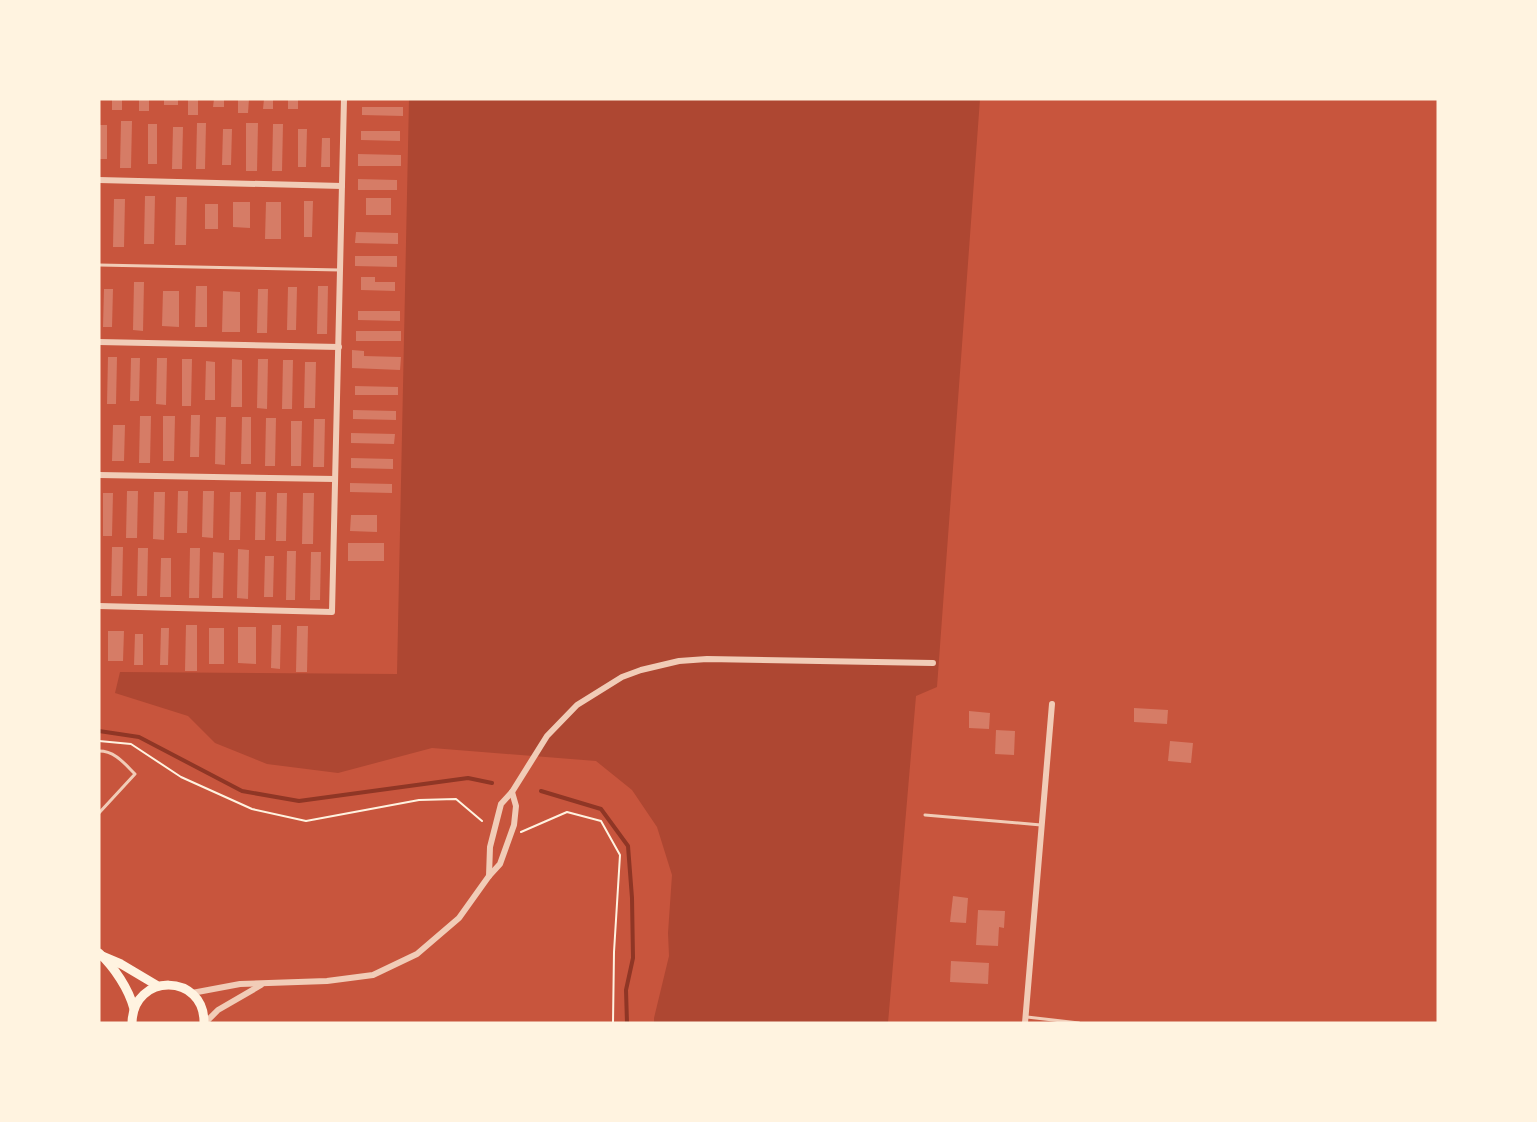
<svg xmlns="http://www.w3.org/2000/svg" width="1537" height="1122" viewBox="0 0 1537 1122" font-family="Signika,sans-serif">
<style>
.green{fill:#ae4732}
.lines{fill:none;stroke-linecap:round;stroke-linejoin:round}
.stream{stroke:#8f3625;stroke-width:4}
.building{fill:#d67c66}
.path{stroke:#fff3e0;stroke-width:2}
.service{stroke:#f1ccb7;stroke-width:3}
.minor{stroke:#f1ccb7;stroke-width:6}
.secondary{stroke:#fff3e0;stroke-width:9}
</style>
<rect width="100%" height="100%" fill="#c8553d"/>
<polygon class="green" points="409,99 980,99 937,687 916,696 888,1023 654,1023 654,1018 669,956 668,933 672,875 657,827 632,790 596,761 432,748 338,773 267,764 215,743 188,716 115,693 120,672 397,674"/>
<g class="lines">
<g class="stream">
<polyline points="99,731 139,737 242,791 299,801 468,778 492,783"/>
<polyline points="541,791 601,809 628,846 632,898 633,958 626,990 627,1023"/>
</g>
</g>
<g class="building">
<rect x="112" y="99" width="10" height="11"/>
<rect x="139" y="99" width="10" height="12"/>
<rect x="164" y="99" width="14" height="6"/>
<rect x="188" y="99" width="10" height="16"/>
<polygon points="214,99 224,99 224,107 213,107"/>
<polygon points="238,99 249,99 248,113 238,113"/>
<polygon points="264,99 273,99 273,109 263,109"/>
<rect x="288" y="99" width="10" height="10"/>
<polygon points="362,107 403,107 403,116 362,115"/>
<polygon points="121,121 132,121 131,168 120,168"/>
<polygon points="197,123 206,123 205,169 196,169"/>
<polygon points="246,123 258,123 257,171 246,171"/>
<rect x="148" y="124" width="9" height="40"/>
<polygon points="273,124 283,124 282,171 272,171"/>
<rect x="99" y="125" width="8" height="34"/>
<polygon points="173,127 183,127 182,169 172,169"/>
<polygon points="223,129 232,129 231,165 222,165"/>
<polygon points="298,129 307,129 306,167 298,167"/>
<polygon points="361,131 400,131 400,141 361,140"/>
<polygon points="322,138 330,138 330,167 321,167"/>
<polygon points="358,154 401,155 401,166 358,166"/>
<polygon points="358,179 397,180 397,190 358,190"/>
<polygon points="145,196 155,196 154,244 144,244"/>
<polygon points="176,197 187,197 186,245 175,245"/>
<rect x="366" y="198" width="25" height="17"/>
<polygon points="114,199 125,199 124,247 113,247"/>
<polygon points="304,201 313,201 312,237 304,237"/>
<polygon points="233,202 250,202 250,228 233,227"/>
<polygon points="266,202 281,202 281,239 265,239"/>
<rect x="205" y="204" width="13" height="25"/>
<polygon points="356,232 398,233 398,244 355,243"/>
<polygon points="355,256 397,256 397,267 355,266"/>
<polygon points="361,277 375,277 375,282 395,282 395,291 361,290"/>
<polygon points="134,282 144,282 143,331 133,330"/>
<polygon points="196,286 207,286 207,327 195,327"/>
<polygon points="318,286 328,286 327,334 317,334"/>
<polygon points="288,287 297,287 296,330 287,330"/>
<polygon points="104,289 113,289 112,327 103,327"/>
<polygon points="258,289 268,289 267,333 257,333"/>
<polygon points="163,291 179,291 179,327 162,326"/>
<polygon points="223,291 240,292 240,332 222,332"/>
<polygon points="358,311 400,311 400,321 358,320"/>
<rect x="356" y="331" width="45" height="10"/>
<polygon points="352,350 364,351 364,356 401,357 400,370 352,368"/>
<polygon points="108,357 117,357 116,404 107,404"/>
<polygon points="131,358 140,358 139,401 130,401"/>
<polygon points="157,358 167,358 166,405 156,404"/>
<polygon points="182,359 192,359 191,406 182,406"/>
<polygon points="232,359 242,360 242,407 231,407"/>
<polygon points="258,359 268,359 267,409 257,408"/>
<polygon points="283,360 293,360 292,409 282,409"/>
<polygon points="206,361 215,362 215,400 205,400"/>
<polygon points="305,362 316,362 315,408 304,408"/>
<polygon points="355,386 398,387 398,395 355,395"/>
<polygon points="353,410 396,411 396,420 353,419"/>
<polygon points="191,415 200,415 199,457 190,457"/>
<polygon points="140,416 151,416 150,463 139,463"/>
<polygon points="163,416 175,416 174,461 163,461"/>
<polygon points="216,417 226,417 225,465 215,464"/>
<polygon points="242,417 251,417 251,464 241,464"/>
<polygon points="266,418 276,418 275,466 265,466"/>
<polygon points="314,419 325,419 324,467 313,467"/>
<polygon points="291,421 302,421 301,466 291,466"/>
<polygon points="113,425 125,425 124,461 112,461"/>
<polygon points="351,433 395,434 394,444 351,443"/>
<polygon points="351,458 393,459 393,469 351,468"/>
<polygon points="350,483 392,484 392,493 350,492"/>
<polygon points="127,491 138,491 137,538 126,538"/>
<polygon points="178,491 188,491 187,533 177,533"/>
<polygon points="203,491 214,491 213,538 202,537"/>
<polygon points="154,492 165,492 164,540 153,539"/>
<polygon points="230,492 241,492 240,540 229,540"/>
<polygon points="256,492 266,492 265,540 255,540"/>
<polygon points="103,493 113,493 112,536 103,536"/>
<polygon points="277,493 287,493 286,541 276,541"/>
<polygon points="303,493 314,493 313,544 302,544"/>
<polygon points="351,515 377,515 377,532 350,531"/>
<rect x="348" y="543" width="36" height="18"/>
<polygon points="112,547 123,547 122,596 111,596"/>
<polygon points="138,548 148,548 147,596 137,596"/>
<polygon points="190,548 200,548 199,598 189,598"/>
<polygon points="238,549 249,550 248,599 237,598"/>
<polygon points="287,551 296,551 295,600 286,600"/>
<polygon points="213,552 224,553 223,598 212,598"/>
<polygon points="311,552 321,552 320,600 310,600"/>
<polygon points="265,556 274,556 273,597 264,597"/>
<polygon points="161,558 171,558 171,597 160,597"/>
<polygon points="186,625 197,625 197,671 185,671"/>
<polygon points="272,625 281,625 280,669 271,668"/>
<polygon points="297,626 308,626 307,672 296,672"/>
<polygon points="238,627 256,627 256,664 238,663"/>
<polygon points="161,628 169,628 168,665 160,665"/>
<rect x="209" y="628" width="15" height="36"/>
<polygon points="108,631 124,631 123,661 108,661"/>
<polygon points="135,634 143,634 143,665 134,665"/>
<polygon points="1134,708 1168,710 1167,724 1134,722"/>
<polygon points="969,711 990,713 989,729 969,728"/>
<polygon points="996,730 1015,731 1014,755 995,754"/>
<polygon points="1170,741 1193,743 1191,763 1168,761"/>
<polygon points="953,896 968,898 966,923 950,922"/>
<polygon points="978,910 1005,911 1004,928 999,927 998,946 976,945"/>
<polygon points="951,961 989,963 988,984 950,982"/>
</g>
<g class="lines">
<g class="path">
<polyline points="99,741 131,744 181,777 252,809 306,821 419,800 456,799 482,821"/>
<polyline points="521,832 567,812 601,821 620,855 614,952 613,1023"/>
</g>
<g class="service">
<polyline points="99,265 340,270"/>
<path d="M99,751c16,0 25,12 36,23l-36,39"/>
<polyline points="925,815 1041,825"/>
<polyline points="1027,1017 1079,1023"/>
</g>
<g class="minor">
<polyline points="99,180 342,186"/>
<polyline points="99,342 339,347"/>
<polyline points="99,475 335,479"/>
<polyline points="99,606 332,612 344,99"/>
<polyline points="489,876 490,847 501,804 512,792 547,736 577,705 622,677 641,670 679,661 707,659 933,663"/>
<polyline points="192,993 240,984 327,981 373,975 417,954 459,918 489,876 500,864 514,825 516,806 512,792"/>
<polyline points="205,1023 218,1010 261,985"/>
<polyline points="1025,1023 1052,704"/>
</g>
<g class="secondary">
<path d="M99,953c15,14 30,36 35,56"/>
<polyline points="102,956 121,964 158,986"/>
<path d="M132,1023c1,-51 73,-50 72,0"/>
</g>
</g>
<rect width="1537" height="1122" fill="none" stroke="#fff3e0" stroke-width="201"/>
</svg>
